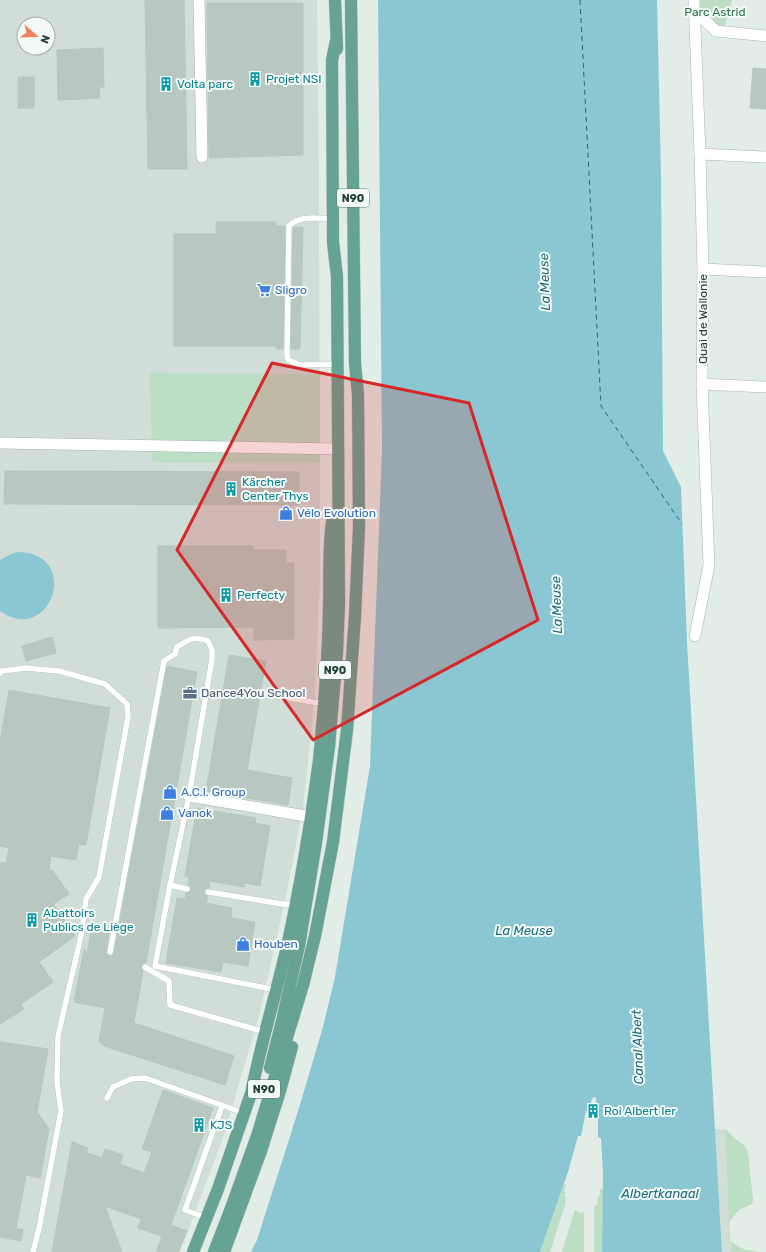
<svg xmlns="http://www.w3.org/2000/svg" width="766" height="1252" viewBox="0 0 766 1252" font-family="Rubik,sans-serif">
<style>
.built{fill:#d1ddd7;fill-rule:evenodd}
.green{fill:#bbdec5}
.water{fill:#8ac7d2}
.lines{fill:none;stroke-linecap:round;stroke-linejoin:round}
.ferry{stroke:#1b6b7b;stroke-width:1;stroke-dasharray:5 4;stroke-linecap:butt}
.building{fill:#b8c8c1;stroke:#b5c7bf}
.lane-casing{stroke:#a5b5af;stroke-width:6}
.street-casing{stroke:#a5b5af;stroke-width:12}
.primary-casing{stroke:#c1c9c7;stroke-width:13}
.lane{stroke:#fff;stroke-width:5.5}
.street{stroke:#fff;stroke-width:11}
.primary{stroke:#66a394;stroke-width:12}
.marked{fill:#d62828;fill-opacity:0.2;stroke:#d62828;stroke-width:3;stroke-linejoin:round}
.labels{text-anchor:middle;stroke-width:4;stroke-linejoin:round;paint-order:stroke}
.shield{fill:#f3f9f6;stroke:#617670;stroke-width:1}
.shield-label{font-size:11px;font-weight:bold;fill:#223e37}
.park-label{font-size:12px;fill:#2b7649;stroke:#f3f9f6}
.culture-label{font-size:12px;fill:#0d838f;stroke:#f3f9f6;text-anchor:start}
.shop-label{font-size:12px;fill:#366cbe;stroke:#f3f9f6;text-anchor:start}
.street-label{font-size:12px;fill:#223e37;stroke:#f3f9f6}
.service-label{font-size:12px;fill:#4e5e75;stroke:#f3f9f6;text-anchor:start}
.water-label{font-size:13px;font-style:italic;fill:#1b6b7b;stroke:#f3f9f6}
</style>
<rect width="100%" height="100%" fill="#e3ede8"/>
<g class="built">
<path d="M0,0h317l2,176 1,401 -5,121 -12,110 -17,88 -27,120 -36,122 -43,114h-180zM24,24h24v24h-24z"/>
<polygon points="715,1129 725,1129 731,1252 722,1252"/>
</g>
<g class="green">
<polygon points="700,0 732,0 725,26 701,25"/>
<polygon points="150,373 320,374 320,463 152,462"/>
<polygon points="725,1129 737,1140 745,1146 748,1153 753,1200 752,1204 739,1210 729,1222"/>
<polygon points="564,1184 566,1185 564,1191 566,1192 564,1196 566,1197 565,1201 566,1202 550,1252 540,1252"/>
<polygon points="600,1189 603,1189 602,1252 594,1252 594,1206 597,1205 598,1196 600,1195"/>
<polygon points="575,1209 579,1213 584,1212 584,1252 562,1252"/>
<path d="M731,1241c13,11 13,7 27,11h-27z"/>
</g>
<g class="water">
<polygon points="378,0 657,0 661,175 663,451 681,487 687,642 722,1252 602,1252 603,1174 601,1138 598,1137 598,1113 597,1112 596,1098 593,1097 588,1110 586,1111 581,1136 578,1136 568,1172 540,1252 251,1252 257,1240 299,1108 323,1027 335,977 370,766 382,449"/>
<path d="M18,552c64,1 33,95 -18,59v-51l11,-6z"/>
</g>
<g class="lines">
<polyline class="ferry" points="580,0 601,406 682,524"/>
</g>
<g class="building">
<polygon points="145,0 184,0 187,169 148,169"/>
<polygon points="207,3 303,3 303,155 209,158"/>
<polygon points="103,48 104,87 99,87 100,98 58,100 57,50"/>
<polygon points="753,68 766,69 766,109 750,108"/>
<rect x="18" y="77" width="16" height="31"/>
<polygon points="216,222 276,222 276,226 285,226 283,349 276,349 276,346 174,346 174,234 216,234"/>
<polygon points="295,227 303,227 300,349 291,349 293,228"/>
<polygon points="5,471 299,472 299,505 4,504"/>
<polygon points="158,546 253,546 253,550 286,550 286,563 294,563 294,639 254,640 254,627 158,628"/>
<polygon points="52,637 56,653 26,661 22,646"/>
<polygon points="229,655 266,661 247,770 292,778 288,805 206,791"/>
<polygon points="167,666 197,672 146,963 143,964 141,967 143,971 134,1023 234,1056 225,1085 104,1046 99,1041 105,1008 74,1002 84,949 87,954 92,925 110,928 106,953 110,956 113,955 114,953"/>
<polygon points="9,690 110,708 86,845 79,844 76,860 51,856 49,870 53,871 69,894 53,904 75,936 39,962 53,982 21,1004 24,1009 0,1024 0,863 6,863 9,848 0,846 0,742"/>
<polygon points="197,808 256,818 255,823 270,826 260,886 245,883 244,887 210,881 209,888 205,889 204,892 205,895 208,896 206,903 232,908 231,918 255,922 248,966 223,962 221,972 166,963 177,898 185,899 186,893 190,892 191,890 190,886 188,885 189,877 185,876"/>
<polygon points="0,1042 48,1049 37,1112 49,1129 40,1178 26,1175 16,1229 23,1229 21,1241 0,1237"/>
<polygon points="163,1090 213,1108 171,1225 187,1231 178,1252 156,1252 162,1236 138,1228 141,1219 105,1206 122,1252 52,1252 72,1142 88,1148 87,1153 102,1158 105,1149 123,1155 120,1164 144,1173 152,1152 142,1149"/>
</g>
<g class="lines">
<defs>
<g id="lane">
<path d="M333,219c-14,-1 -34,-4 -44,7l-2,127 1,7 12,5 38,-1"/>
<polyline points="0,673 2,671 26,668 59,671 105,684 127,704 128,717 99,877 86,899 81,936 58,1036 57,1082 61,1111 39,1229 33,1252"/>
<polyline points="272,695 324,704"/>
<polyline points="170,885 187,889"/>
<polyline points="208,892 295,906"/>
<path d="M110,952l54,-291 11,-7 2,-7c12,-8 17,-11 31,-6l4,9v9l-23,137 -19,89 -15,81 121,24"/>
<polyline points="145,967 169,981 170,1005 265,1032"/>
<polyline points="107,1098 113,1087 131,1079 145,1078 244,1113"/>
<polyline points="207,1218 185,1210 222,1106"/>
</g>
<g id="street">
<polyline points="199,0 202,157"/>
<polyline points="694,0 700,154 703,269 702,384 709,565 695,636"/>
<polyline points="694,10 716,31 766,36"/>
<polyline points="700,154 766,157"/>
<polyline points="703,269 766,272"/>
<polyline points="702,384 766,387"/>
<polyline points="0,443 338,449"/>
<polyline points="189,796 311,817"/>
</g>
<g id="primary">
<polyline points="335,0 337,49"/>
<polyline points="270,1068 282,1021 299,946 316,843 329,747 337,652 339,604 338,421 337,277 333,242 332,60 336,41"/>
<path d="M252,1089c10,-50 25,-98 36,-147 13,-60 23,-121 31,-182 5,-50 9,-100 10,-151 1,-29 -1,-59 3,-87"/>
<polyline points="193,1252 218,1189 255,1082"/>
<polyline points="214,1252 230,1211 257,1136 303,985 315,936 333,842 347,730 355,616 359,527 358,395 355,363 351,0"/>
<polyline points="224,1252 261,1151 280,1091 292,1047"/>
</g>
</defs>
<use href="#lane" class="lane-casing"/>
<use href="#street" class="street-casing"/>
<use href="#primary" class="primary-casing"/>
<use href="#lane" class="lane"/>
<use href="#street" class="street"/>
<use href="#primary" class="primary"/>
</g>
<path class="marked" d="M272,363l197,40 69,217 -225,120 -136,-190z"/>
<defs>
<symbol id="building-bare" viewBox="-9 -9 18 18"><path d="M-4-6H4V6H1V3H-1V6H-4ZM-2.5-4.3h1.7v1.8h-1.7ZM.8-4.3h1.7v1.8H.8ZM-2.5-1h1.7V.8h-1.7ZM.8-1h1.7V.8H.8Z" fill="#0f9aa8" stroke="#f3f9f6" stroke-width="2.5" paint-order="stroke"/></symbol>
<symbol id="supermarket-bare" viewBox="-9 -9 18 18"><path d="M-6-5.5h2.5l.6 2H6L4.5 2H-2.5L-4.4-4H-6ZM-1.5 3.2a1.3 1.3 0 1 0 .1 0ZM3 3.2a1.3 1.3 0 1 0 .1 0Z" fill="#3f7fe0" stroke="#f3f9f6" stroke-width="2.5" paint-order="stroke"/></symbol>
<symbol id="shop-bare" viewBox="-9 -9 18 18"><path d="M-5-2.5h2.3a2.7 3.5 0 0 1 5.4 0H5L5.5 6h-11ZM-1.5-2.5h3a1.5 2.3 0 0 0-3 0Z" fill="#3f7fe0" stroke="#f3f9f6" stroke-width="2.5" paint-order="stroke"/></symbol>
<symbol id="office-bare" viewBox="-9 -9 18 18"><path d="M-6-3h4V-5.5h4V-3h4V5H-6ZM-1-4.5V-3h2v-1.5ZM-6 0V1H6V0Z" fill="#5c6f8a" stroke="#f3f9f6" stroke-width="2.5" paint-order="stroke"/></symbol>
</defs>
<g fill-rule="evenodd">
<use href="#building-bare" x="245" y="69" width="20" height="20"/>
<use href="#building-bare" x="156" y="74" width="20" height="20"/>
<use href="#supermarket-bare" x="254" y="280" width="20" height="20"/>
<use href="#building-bare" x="221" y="479" width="20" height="20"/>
<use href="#shop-bare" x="276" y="503" width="20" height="20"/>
<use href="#building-bare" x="216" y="585" width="20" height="20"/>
<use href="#office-bare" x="180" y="683" width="20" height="20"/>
<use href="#shop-bare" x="160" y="782" width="20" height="20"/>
<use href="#shop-bare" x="157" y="803" width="20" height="20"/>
<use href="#building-bare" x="22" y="910" width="20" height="20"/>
<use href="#shop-bare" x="233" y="934" width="20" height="20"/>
<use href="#building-bare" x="583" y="1101" width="20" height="20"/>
<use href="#building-bare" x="189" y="1115" width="20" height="20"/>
</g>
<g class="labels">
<g class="shield">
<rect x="337" y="189" width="32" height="18" rx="3"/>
<rect x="319" y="661" width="32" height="18" rx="3"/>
<rect x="248" y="1080" width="32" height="18" rx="3"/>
</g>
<g class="shield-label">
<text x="353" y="202">N90</text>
<text x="335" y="674">N90</text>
<text x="264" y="1093">N90</text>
</g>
<g class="park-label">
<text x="715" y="16">Parc Astrid</text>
</g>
<g class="culture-label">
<text x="266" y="83">Projet NSI</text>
<text x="177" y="88">Volta parc</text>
<text x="242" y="486">Kärcher<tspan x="242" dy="14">Center Thys</tspan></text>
<text x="237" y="599">Perfecty</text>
<text x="43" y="917">Abattoirs<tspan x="43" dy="14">Publics de Liège</tspan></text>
<text x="604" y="1115">Roi Albert Ier</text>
<text x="210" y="1129">KJS</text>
</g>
<g class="shop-label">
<text x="275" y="294">Sligro</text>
<text x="297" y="517">Vélo Evolution</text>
<text x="181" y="796">A.C.I. Group</text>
<text x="178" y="817">Vanok</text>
<text x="254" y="948">Houben</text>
</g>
<g class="street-label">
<text transform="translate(703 319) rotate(-90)" y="4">Quai de Wallonie</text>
</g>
<g class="service-label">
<text x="201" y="697">Dance4You School</text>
</g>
<g class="water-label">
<text transform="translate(544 282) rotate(-92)" y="5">La Meuse</text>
<text transform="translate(556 605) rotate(-92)" y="5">La Meuse</text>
<text x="524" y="935">La Meuse</text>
<text transform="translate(637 1047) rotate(-92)" y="5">Canal Albert</text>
<text x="660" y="1198">Albertkanaal</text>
</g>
</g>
<g transform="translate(36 36) rotate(110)"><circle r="19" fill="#f3f9f6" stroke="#9faeaa"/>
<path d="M0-3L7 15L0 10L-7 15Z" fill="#f4805a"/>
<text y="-6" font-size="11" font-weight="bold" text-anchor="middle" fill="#223e37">N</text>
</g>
</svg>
